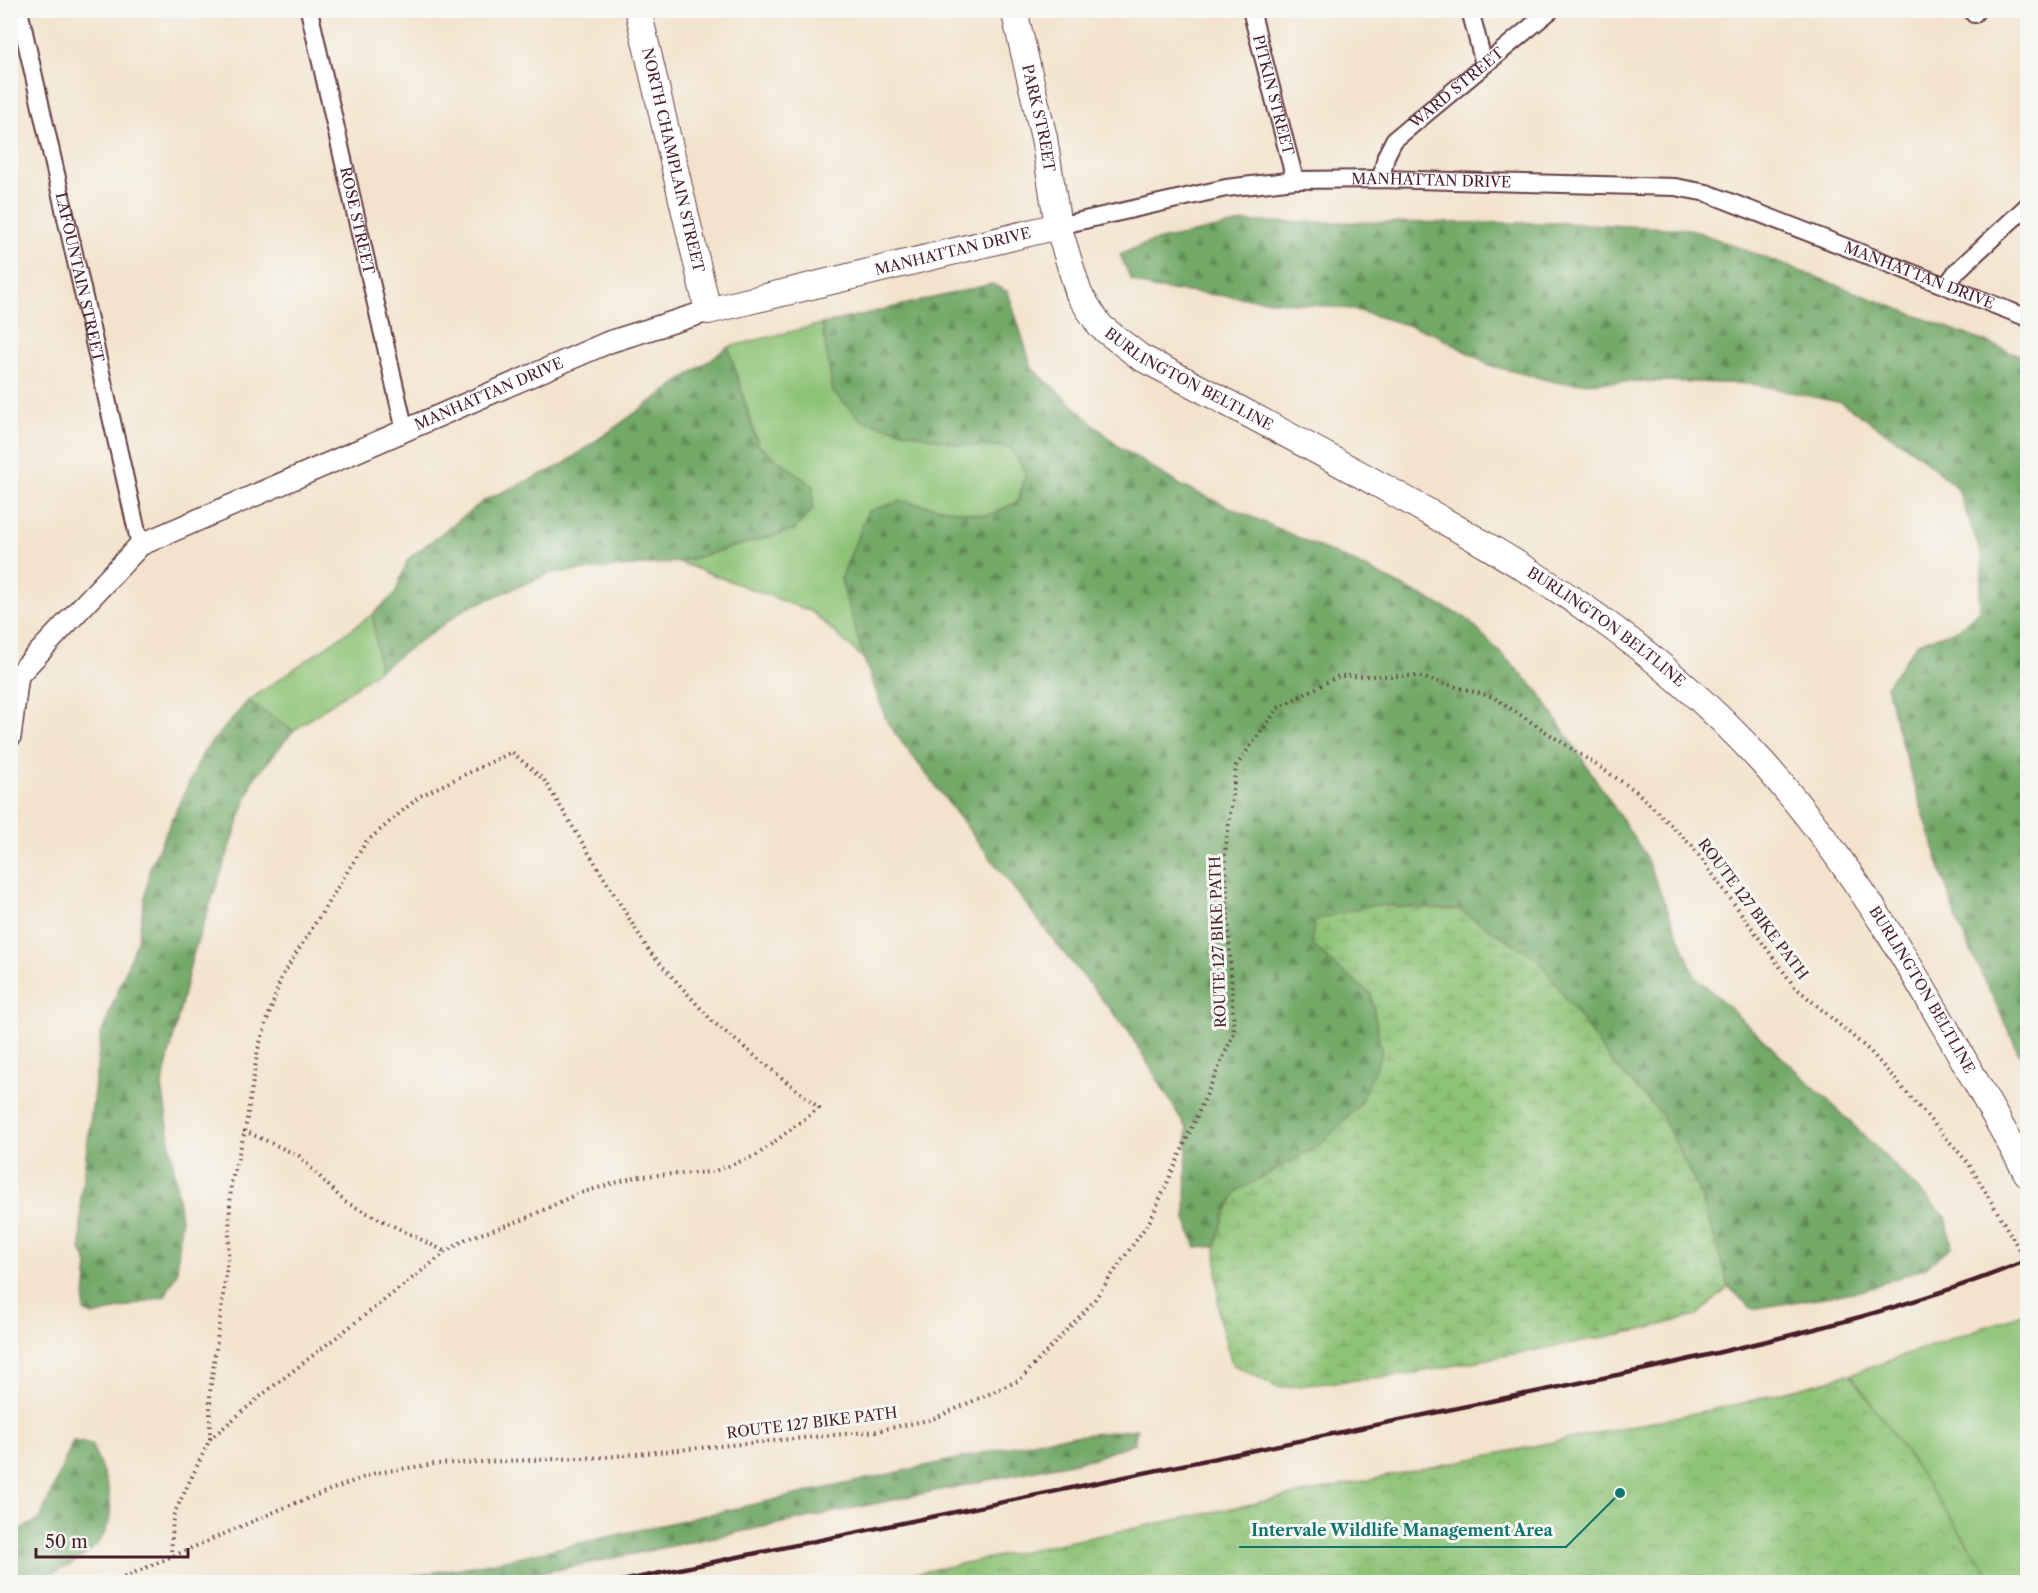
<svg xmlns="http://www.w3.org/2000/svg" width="2038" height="1593" viewBox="0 0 2038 1593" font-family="'Libre Caslon Text',serif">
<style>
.green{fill:#8dc376;stroke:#6c7150;stroke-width:1.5}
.forest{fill:url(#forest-firs);stroke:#5e6449;stroke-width:1.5}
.wetland{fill:url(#wetland-marsh);stroke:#6c7150;stroke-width:1.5}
.park{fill:url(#park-crowns);stroke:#6c7150;stroke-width:1.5}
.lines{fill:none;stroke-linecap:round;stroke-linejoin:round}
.minor-casing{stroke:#633c43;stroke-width:20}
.tertiary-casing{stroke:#633c43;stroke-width:24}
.primary-casing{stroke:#633c43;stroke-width:28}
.path{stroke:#633c43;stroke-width:4;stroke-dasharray:1.5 4.5;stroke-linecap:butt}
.minor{stroke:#fff;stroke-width:16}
.tertiary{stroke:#fff;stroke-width:21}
.primary{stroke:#fff;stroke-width:26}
.rail{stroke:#4a1f2b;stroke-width:4.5}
.path-bridge{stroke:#633c43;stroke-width:4;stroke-dasharray:1.5 4.5;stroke-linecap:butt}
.labels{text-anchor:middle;stroke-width:6;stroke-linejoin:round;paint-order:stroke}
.street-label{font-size:15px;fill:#4a1f2b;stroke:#f6f6f2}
.leader{fill:none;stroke:#0f766e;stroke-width:2}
.callout-dot{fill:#0f766e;stroke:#f6f6f2;stroke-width:2}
.callout-label{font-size:16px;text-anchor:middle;font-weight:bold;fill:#0f766e;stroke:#f6f6f2;stroke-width:6;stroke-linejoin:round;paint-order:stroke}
</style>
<defs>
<pattern id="forest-firs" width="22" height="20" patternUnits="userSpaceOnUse" patternTransform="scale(1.5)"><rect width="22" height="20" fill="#72a967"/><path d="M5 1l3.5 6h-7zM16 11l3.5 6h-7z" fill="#608955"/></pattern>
<pattern id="wetland-marsh" width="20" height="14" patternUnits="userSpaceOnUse" patternTransform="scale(1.5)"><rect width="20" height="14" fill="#8dc376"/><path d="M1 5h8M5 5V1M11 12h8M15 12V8" fill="none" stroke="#759e61"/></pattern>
<pattern id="park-crowns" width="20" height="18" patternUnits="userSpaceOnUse" patternTransform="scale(1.5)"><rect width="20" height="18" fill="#8dc376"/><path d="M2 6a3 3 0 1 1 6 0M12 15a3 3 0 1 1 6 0" fill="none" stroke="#759e61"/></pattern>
</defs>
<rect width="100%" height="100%" fill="#f6f6f2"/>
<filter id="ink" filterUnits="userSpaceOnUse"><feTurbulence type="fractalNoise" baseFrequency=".0167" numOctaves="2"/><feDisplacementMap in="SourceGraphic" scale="12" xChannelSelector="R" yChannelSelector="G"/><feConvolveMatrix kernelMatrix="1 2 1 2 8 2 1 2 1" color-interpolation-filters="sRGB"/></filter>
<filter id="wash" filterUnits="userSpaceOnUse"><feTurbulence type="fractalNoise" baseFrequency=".008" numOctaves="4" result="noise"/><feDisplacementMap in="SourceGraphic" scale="24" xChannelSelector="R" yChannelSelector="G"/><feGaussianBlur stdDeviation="1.35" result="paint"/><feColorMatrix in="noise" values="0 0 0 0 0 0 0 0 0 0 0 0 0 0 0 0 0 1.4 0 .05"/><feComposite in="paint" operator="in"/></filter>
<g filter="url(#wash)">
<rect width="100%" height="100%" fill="#f3e3cc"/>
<g class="green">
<polygon points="822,324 833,392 961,445 1010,447 1026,472 1018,502 986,516 902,501 841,579 864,659 812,612 679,562 794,530 813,486 758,445 728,347"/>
<polygon points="373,614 379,670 293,731 248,701"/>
<polygon points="2027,1312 2027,1582 1895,1582 1739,1404 1851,1374"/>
</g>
<g class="forest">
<polygon points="1245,222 1563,223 1690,229 2027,358 2027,1070 1958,923 1903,749 1886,686 1918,643 1959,629 1979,611 1983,559 1958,489 1919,455 1842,403 1753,384 1664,381 1560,383 1492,366 1431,332 1352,309 1151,288 1131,280 1120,254 1151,242"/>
<polygon points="992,284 1008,292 1032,368 1119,447 1180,485 1362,566 1466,618 1537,690 1644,853 1695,976 1834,1106 1946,1217 1952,1246 1926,1267 1865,1290 1752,1309 1729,1287 1701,1196 1661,1114 1610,1060 1311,943 1333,964 1371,994 1382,1054 1359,1105 1319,1146 1283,1166 1224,1217 1216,1246 1196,1248 1186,1220 1187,1129 1129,1032 1055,942 888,724 864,659 841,579 868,511 902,501 986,516 1018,502 1026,472 1010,447 961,445 863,421 833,392 822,324"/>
<polygon points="728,347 758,445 813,486 813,509 794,530 679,562 551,573 465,609 379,670 373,614 395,594 408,559 485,500 562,465"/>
<polygon points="248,701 293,731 253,780 193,954 162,1085 181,1219 177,1272 165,1296 94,1316 84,1311 88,1265 81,1249 81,1196 101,1035 138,938 150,867 204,751"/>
<polygon points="1137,1429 1134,1443 1094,1458 498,1582 375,1582 491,1563 1046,1439"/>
<path d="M73,1441l18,3c25,54 35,94 -27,124 -19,8 -33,15 -53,14v-47l29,-16z"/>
</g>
<polygon class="wetland" points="1371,905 1459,910 1537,958 1610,1060 1661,1114 1701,1196 1729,1287 1696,1316 1641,1330 1404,1375 1278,1388 1232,1364 1219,1318 1216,1246 1224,1217 1237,1191 1319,1146 1359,1105 1382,1054 1371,994 1333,964 1311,943 1315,920"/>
<polygon class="park" points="1851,1374 1995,1582 872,1582 1739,1404"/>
</g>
<g filter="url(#ink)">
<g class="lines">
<defs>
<g id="minor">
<path id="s1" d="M19,10l121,535"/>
<path id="s2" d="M309,10l96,421"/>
<path id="s3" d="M1251,10l44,170"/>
<polyline points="1470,10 1484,64"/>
<polyline points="1974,14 1977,10"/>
<path id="s4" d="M1381,179l5,-23 8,-16 157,-130"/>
<path id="s5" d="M1058,226l168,-38 69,-8 86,-1 294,8 32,6 321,125"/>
<polyline points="1946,286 1957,271 2028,205"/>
</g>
<g id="tertiary">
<path id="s6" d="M10,737l8,-62 122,-130 469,-203 99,-31"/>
</g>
<g id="primary">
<path id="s7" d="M638,10l70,301 350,-85"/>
<path id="s8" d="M1014,10l30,128 14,88 21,68 21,32 40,31c83,43 165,87 247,132 143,79 264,150 375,273 110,122 186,271 266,413"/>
</g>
</defs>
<use href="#minor" class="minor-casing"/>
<use href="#tertiary" class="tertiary-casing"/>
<use href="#primary" class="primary-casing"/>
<g class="path">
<polyline points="210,1439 210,1392 228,1259 231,1183 245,1131"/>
<polyline points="171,1557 173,1516 210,1439 262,1395 446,1252 466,1239 522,1220 577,1194 639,1176 712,1172 757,1155 819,1108 712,1021 649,951 544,780 512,752 420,796 366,842 281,978 258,1049 245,1131 299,1156 345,1202 446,1252"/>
<polyline points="113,1582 288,1506 375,1473 434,1464 605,1457 876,1431 933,1419 1020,1380 1093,1302 1151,1219 1234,1033 1225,854 1236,766 1278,708 1339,676 1416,676 1493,697 1636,791 1692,846 1794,986 1870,1051 1969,1164 2012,1237"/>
</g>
<use href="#minor" class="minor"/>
<use href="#tertiary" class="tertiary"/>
<use href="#primary" class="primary"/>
<path class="rail" d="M617,1582l1029,-213c129,-29 258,-58 382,-109"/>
<polyline class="path-bridge" points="2012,1237 2028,1266"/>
</g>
</g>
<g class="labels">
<g class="street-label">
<text dy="5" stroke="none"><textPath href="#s4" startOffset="123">WARD STREET</textPath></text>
<text dy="5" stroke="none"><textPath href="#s3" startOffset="88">PITKIN STREET</textPath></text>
<text dy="5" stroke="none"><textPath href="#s8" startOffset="111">PARK STREET</textPath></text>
<text dy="5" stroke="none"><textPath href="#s7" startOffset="154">NORTH CHAMPLAIN STREET</textPath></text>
<text dy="5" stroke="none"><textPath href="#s5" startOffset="378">MANHATTAN DRIVE</textPath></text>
<text dy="5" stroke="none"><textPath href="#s2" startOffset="216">ROSE STREET</textPath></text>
<text dy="5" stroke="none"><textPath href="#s7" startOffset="561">MANHATTAN DRIVE</textPath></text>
<text dy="5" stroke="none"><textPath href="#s5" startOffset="882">MANHATTAN DRIVE</textPath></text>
<text dy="5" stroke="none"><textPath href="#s1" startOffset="274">LAFOUNTAIN STREET</textPath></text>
<text dy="5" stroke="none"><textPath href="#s8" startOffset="434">BURLINGTON BELTLINE</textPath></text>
<text dy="5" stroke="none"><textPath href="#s6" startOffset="621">MANHATTAN DRIVE</textPath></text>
<text dy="5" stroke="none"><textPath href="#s8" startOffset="920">BURLINGTON BELTLINE</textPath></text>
<text transform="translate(1753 909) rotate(53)" y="5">ROUTE 127 BIKE PATH</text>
<text transform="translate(1218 942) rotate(-92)" y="5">ROUTE 127 BIKE PATH</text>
<text dy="5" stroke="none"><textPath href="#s8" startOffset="1406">BURLINGTON BELTLINE</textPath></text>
<text transform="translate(812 1423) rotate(-7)" y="5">ROUTE 127 BIKE PATH</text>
</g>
</g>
<path class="leader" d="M1620 1493L1566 1547H1239"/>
<circle class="callout-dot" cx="1620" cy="1493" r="6"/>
<g class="callout-label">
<text x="1402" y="1536">Intervale Wildlife Management Area</text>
</g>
<rect width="2038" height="1593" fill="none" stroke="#f6f6f2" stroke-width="36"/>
<path d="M36 1548v9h152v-9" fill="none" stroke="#4a1f2b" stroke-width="3"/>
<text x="45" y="1548" font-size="18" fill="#4a1f2b" stroke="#f6f6f2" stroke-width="4.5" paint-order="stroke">50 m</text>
</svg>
